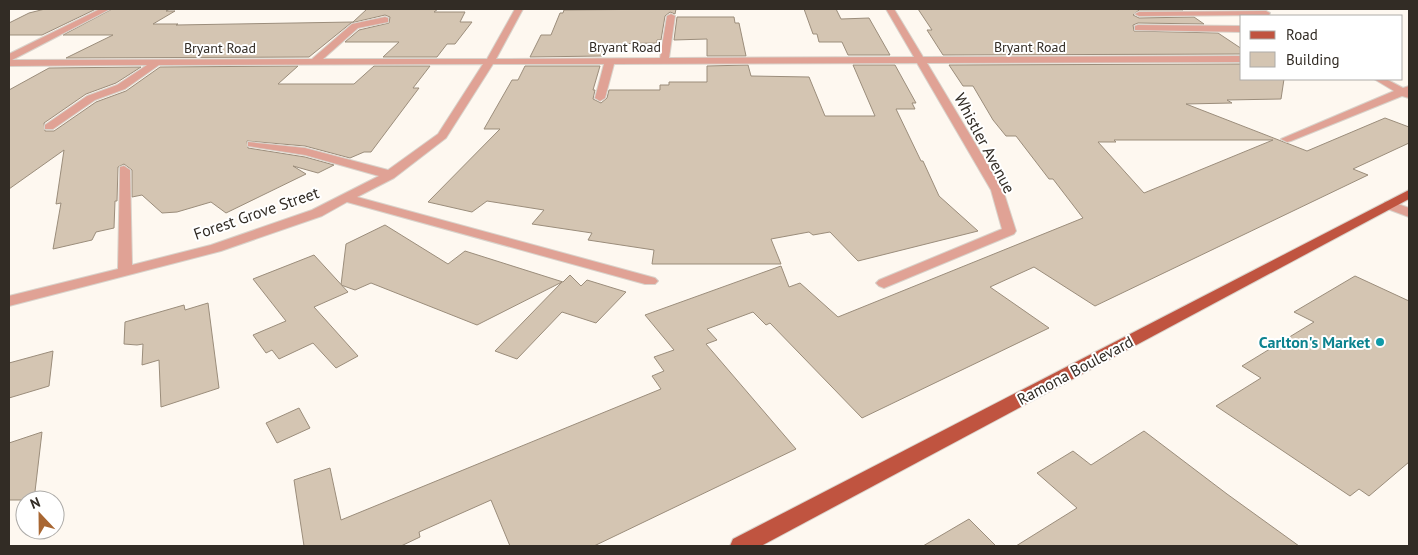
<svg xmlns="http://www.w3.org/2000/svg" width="1418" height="555" viewBox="0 0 1418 555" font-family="'PT Sans',sans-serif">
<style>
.building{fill:#d4c5b2;stroke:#9b8d7b;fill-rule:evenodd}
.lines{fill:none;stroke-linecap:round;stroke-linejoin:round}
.minor-casing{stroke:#d9d3cb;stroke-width:2}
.major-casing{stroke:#d9d3cb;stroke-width:2}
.minor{fill:#e0a295;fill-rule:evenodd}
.major{fill:#c05440;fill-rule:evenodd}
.culture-dot{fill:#0f9aa8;stroke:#fff;stroke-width:2}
.labels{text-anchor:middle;stroke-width:4;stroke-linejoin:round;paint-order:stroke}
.far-street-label{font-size:14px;fill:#322c25;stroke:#fff}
.street-label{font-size:16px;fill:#322c25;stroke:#fff}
.culture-label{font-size:16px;font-weight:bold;fill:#0d838f;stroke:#fff;text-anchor:end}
</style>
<rect width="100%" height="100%" fill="#fef8f0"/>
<g class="building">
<polygon points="45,9 96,9 42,35 9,35 9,23 29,13"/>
<polygon points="112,9 170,9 166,11 175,11 153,24 178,24 176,25 353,22 367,9 438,9 434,12 465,12 460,22 472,22 455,44 447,44 437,57 383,57 399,42 345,42 359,30 389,23 390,17 385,15 351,23 309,57 66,58 113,35 63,35"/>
<polygon points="676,9 675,14 670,12 665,16 661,40 657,40 657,43 606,44 602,56 530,57 541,35 551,35 560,13 563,13 564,10"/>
<polygon points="804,9 836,9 841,19 869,18 890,55 848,55 842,42 819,42 817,34 813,34"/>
<polygon points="918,9 1181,9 1183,10 1139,10 1133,15 1139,18 1194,17 1204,24 1138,23 1133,25 1134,31 1218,33 1242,49 1242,54 943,55 927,30 932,30"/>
<polygon points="677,17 734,17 735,23 739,23 746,56 707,56 707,39 674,40"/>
<path d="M1242,64v15h42l-3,20 -54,1 5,3 -46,1 121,47 78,-33 24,9v16l-56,26 15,6 -273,131 -61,-39 -44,20 59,41 -187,90 -92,-95 -4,2 -13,-13 -46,17 10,11 -11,4 90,105 -202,97h-84l-19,-46 -72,32 1,5 -19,9h-97l-10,-66 36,-12 11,52 320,-131 -9,-13 12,-5 -10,-14 20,-7 -29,-35 136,-49 8,21 11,-4 38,34 245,-99 -30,-39h-4l-33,-43h-10l-13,-16 -20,-34h-10l-14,-21zM1114,140h159l-129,53 -46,-51h18z"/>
<polygon points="748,65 751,76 809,77 825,116 875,116 853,65 895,65 916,103 912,103 915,109 896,109 921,161 923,161 939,196 978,231 858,261 830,232 813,235 809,232 771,239 781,264 652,264 654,250 588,240 592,233 532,224 544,210 487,201 472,212 428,202 500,129 484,129 512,80 518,80 525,66 600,66 593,90 595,90 593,99 601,103 607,98 609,90 660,90 660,85 669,85 669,82 707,82 707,66"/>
<polygon points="298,66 278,84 354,84 374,66 430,66 413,88 419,88 371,152 364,152 350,158 305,146 247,141 248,148 305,157 334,165 318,173 293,166 306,174 226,213 211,202 177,212 162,213 142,195 132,197 132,170 124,164 118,167 117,201 115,201 114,228 96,232 92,240 53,249 61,203 56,204 64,150 9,189 9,90 49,68 141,67 116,83 86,94 44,123 45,131 54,131 96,102 126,91 160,67"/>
<polygon points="385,225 448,264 465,251 563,282 570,275 581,286 587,280 626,292 596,323 562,312 517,359 495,351 562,282 477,325 371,283 355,290 341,285 346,244"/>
<polygon points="314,255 348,292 314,307 358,356 336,368 313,343 279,359 272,350 266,353 253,335 286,321 253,279"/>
<polygon points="1355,276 1409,301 1409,462 1369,496 1359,489 1350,496 1216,406 1261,378 1242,366 1314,322 1294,312"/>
<polygon points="208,303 219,388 161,407 159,360 142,365 143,344 137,345 124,344 125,322 184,305 185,310"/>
<polygon points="53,351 49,386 9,398 9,363"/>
<polygon points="299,408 310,428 277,443 266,423"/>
<polygon points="1144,431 1227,494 1299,546 1016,546 1077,508 1037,473 1073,451 1091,465"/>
<polygon points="42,432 34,500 9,500 9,443"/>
<polygon points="969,519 996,546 923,546"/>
</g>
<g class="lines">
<defs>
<g id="minor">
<polygon points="100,9 110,9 12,60 312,59 352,24 385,17 388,18 388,22 358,28 323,59 487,59 515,9 523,9 496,59 660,58 667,16 671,14 675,16 669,58 914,57 886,9 894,9 923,57 1242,56 1242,62 927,63 1003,190 1016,231 1014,234 884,288 879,286 876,283 879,280 1002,229 991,190 917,63 614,64 605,98 600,101 595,98 604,64 493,64 446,138 394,178 357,197 655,278 658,281 655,284 645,284 347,202 322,216 221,251 9,306 9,296 118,269 120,167 124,166 130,170 132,265 211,245 312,210 379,176 305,155 248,146 248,142 305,148 388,170 438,134 483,64 159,65 125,89 95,100 53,129 45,129 45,125 87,96 117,85 147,65 9,66 9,54"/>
<polygon points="1266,11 1270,13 1269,15 1139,16 1135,14 1139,12"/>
<polygon points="1138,25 1242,26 1242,32 1135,30 1135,26"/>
<polygon points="1374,79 1386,79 1403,88 1409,86 1409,98 1402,96 1291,141 1287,142 1281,139 1394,91"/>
<polygon points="1390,201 1409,208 1409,217 1385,208 1383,205 1385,202"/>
</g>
<polygon id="major" points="1409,190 1409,199 761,546 730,546 733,539"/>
</defs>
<use href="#minor" class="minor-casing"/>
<use href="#major" class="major-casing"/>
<use href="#minor" class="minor"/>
<use href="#major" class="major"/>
</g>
<circle class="culture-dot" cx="1380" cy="342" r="5"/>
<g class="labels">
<g class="far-street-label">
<text x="625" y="52">Bryant Road</text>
<text x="1030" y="52">Bryant Road</text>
<text x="220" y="53">Bryant Road</text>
</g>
<g class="street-label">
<text transform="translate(985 143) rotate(62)" y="6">Whistler Avenue</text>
<text transform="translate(256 213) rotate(-19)" y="6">Forest Grove Street</text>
<text transform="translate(1075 370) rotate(-28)" y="6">Ramona Boulevard</text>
</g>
<g class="culture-label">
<text x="1370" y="348">Carlton's Market</text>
</g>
</g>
<rect width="1418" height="555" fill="none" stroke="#322c25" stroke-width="20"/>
<rect x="1240" y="15" width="162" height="65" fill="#ffffff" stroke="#adaba8"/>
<rect x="1250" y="31" width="25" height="8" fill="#c05440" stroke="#adaba8"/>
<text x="1286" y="40" font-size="15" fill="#322c25">Road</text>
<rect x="1250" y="52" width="25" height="15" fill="#d4c5b2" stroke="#adaba8"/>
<text x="1286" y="65" font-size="15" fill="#322c25">Building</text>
<g transform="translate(40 515) rotate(338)"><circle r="24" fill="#ffffff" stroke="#adaba8"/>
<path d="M0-4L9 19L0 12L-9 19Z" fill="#a86632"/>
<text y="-8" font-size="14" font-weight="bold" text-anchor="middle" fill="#322c25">N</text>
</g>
</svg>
